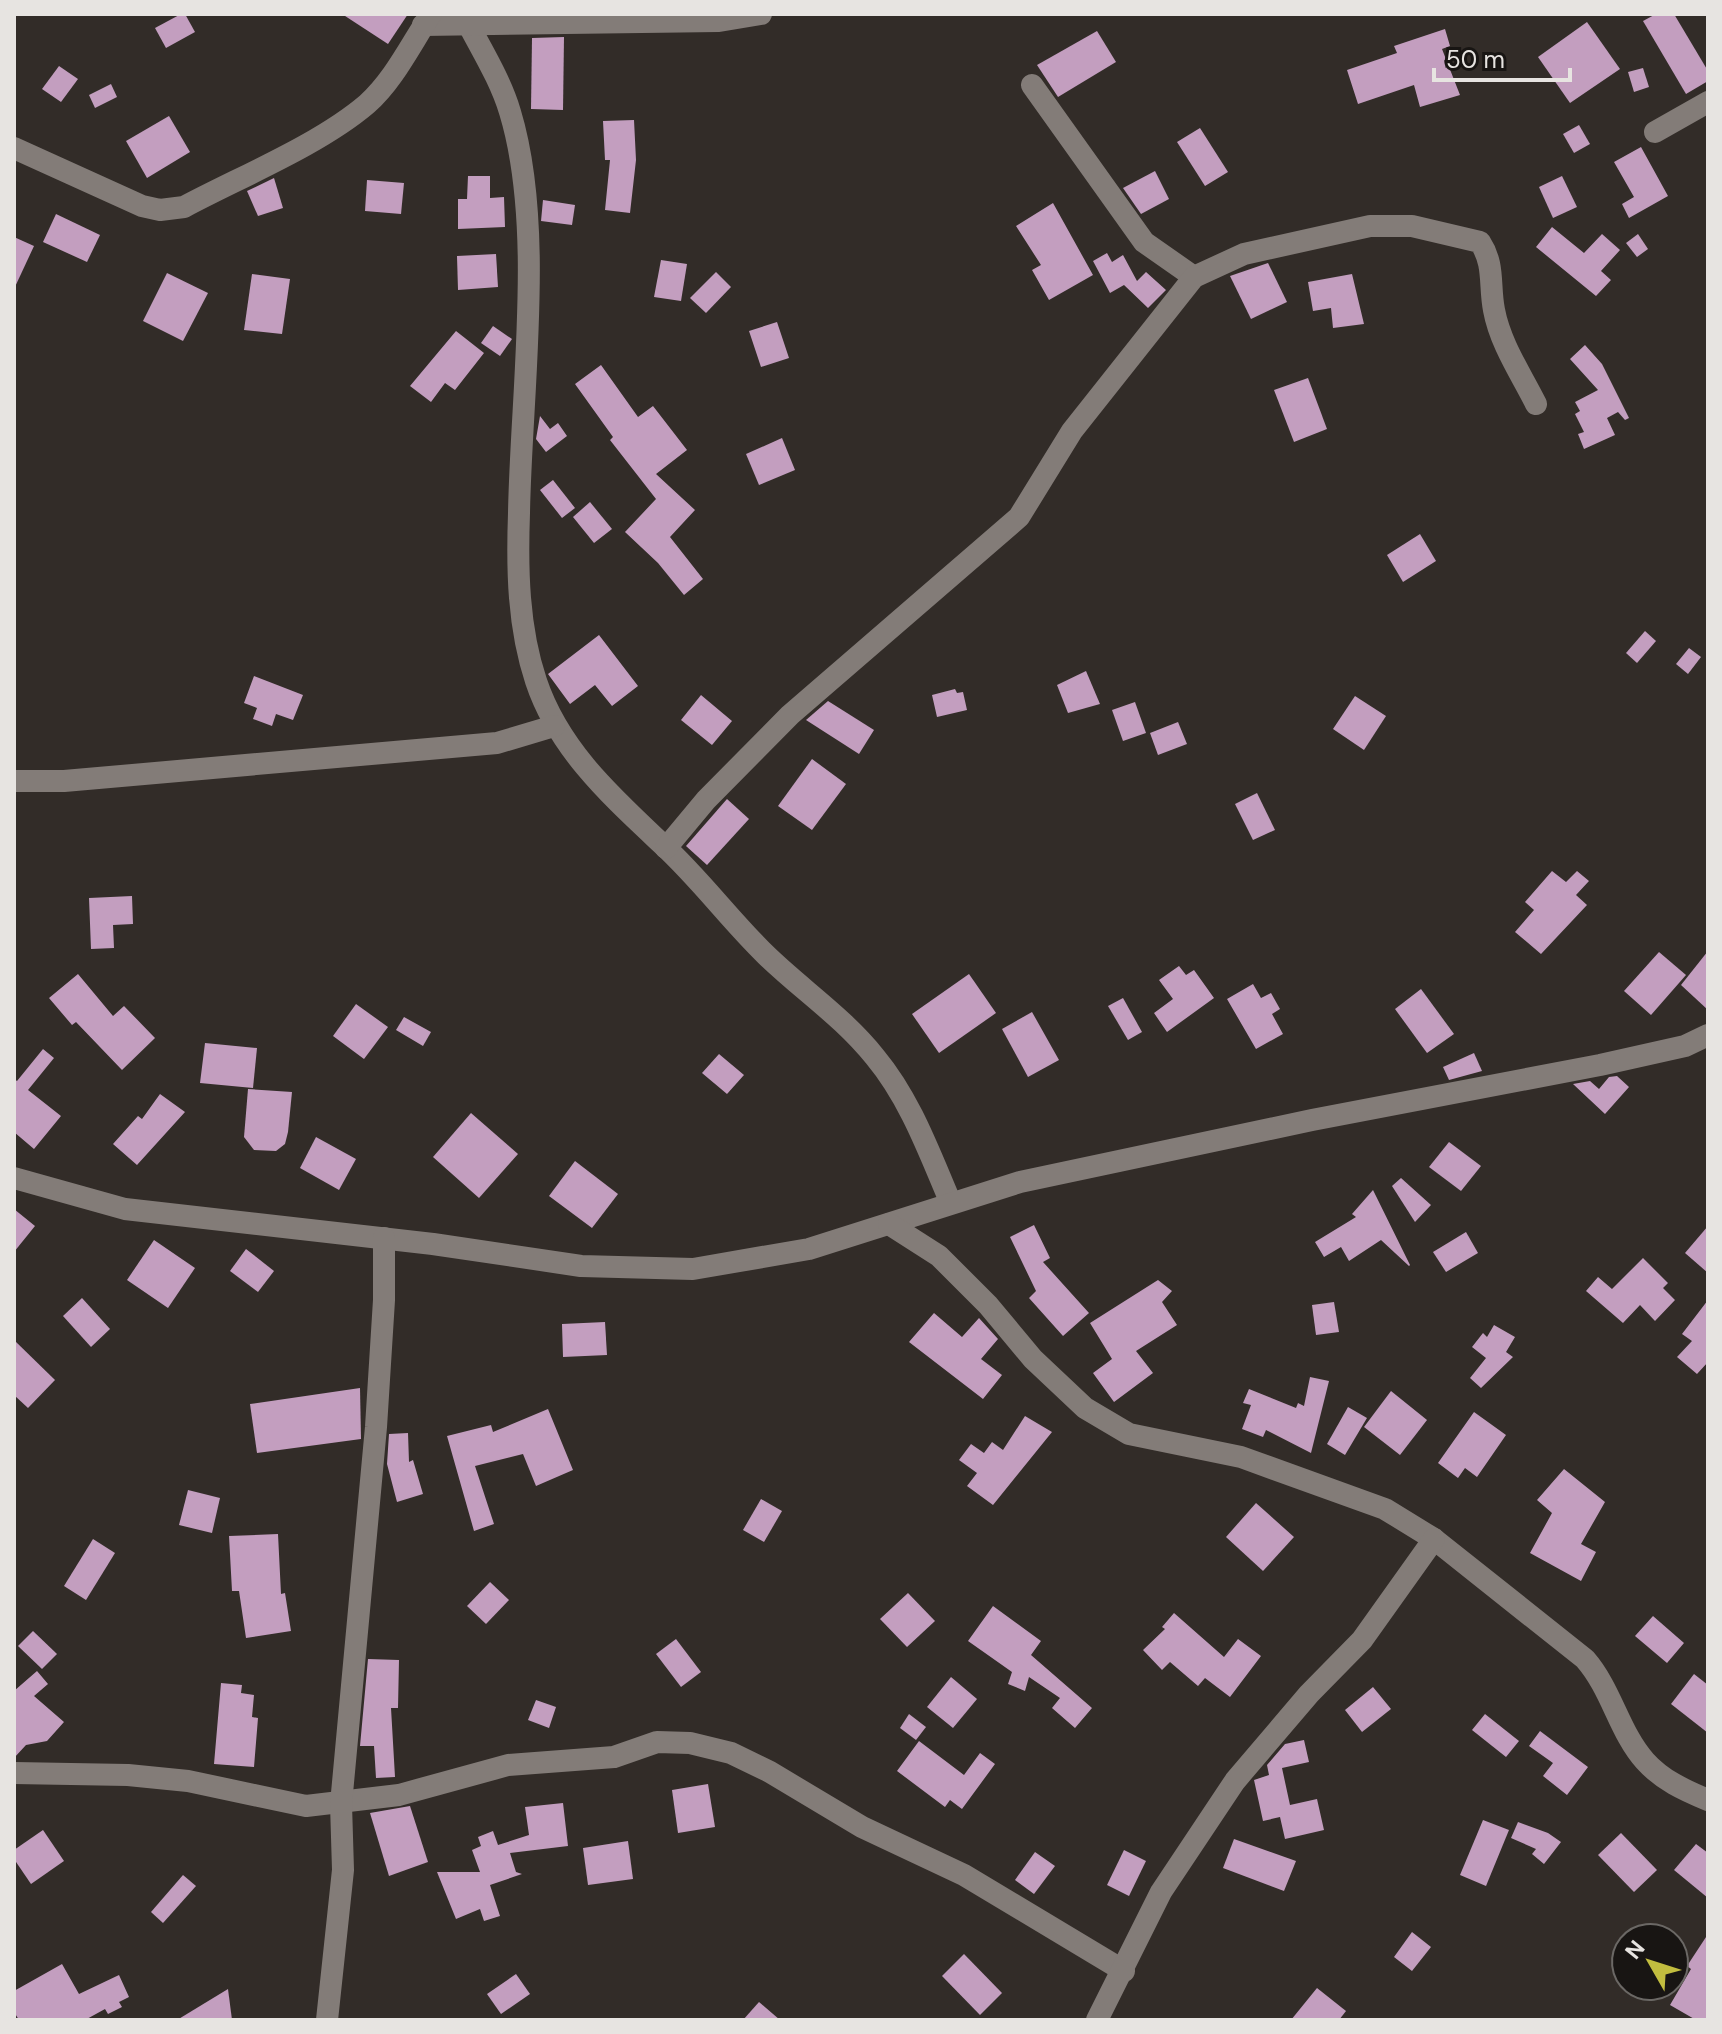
<svg xmlns="http://www.w3.org/2000/svg" width="1722" height="2034" viewBox="0 0 1722 2034" font-family="'DM Sans',sans-serif">
<style>
.building{fill:#c39ebf}
.lines{fill:none;stroke-linecap:round;stroke-linejoin:round}
.street{stroke:#837c78;stroke-width:22}
</style>
<rect width="100%" height="100%" fill="#322c28"/>
<g class="building">
<polygon points="181,14 185,14 195,32 166,48 155,28"/>
<polygon points="342,14 408,14 388,44"/>
<polygon points="1656,14 1674,14 1708,71 1708,81 1686,94 1643,21"/>
<polygon points="1587,22 1620,69 1570,103 1538,57"/>
<polygon points="1445,29 1450,46 1442,49 1460,95 1420,107 1414,85 1358,104 1347,70 1397,53 1394,46"/>
<polygon points="1097,31 1116,62 1058,97 1037,65"/>
<polygon points="564,37 563,110 531,109 532,38"/>
<polygon points="59,66 78,79 61,102 42,89"/>
<polygon points="1643,68 1649,87 1634,92 1628,72"/>
<polygon points="111,84 117,97 95,108 89,95"/>
<polygon points="169,116 190,152 147,178 126,141"/>
<polygon points="634,120 636,160 630,213 605,210 610,160 605,160 603,121"/>
<polygon points="1579,125 1590,144 1574,153 1563,134"/>
<polygon points="1200,128 1228,172 1205,186 1177,142"/>
<polygon points="1641,147 1668,196 1629,218 1622,204 1634,197 1614,162"/>
<polygon points="1155,171 1169,199 1141,214 1123,188"/>
<polygon points="468,176 490,176 490,198 504,197 505,227 458,229 458,199 467,199"/>
<polygon points="1562,176 1577,207 1553,218 1539,187"/>
<polygon points="274,178 283,208 258,216 247,191"/>
<polygon points="367,180 404,183 401,214 365,211"/>
<polygon points="543,200 575,205 572,225 541,221"/>
<polygon points="1053,203 1093,275 1049,300 1032,270 1041,265 1016,226"/>
<polygon points="56,214 100,235 87,262 43,242"/>
<polygon points="1552,227 1584,253 1602,234 1620,250 1601,271 1611,280 1596,296 1536,247"/>
<polygon points="1638,234 1648,249 1637,257 1626,243"/>
<polygon points="14,237 34,246 14,289"/>
<polygon points="1107,253 1112,262 1123,255 1137,281 1146,272 1166,290 1148,308 1124,285 1110,293 1093,261"/>
<polygon points="496,254 498,287 458,290 457,256"/>
<polygon points="661,260 687,264 681,301 654,297"/>
<polygon points="1268,263 1287,302 1251,319 1230,276"/>
<polygon points="716,272 731,287 706,313 690,298"/>
<polygon points="167,273 208,293 183,341 143,321"/>
<polygon points="252,274 290,279 282,334 244,330"/>
<polygon points="1352,274 1364,324 1333,328 1331,308 1313,311 1308,282"/>
<polygon points="777,322 789,358 761,367 749,331"/>
<polygon points="493,326 512,339 500,356 481,343"/>
<polygon points="456,331 484,353 455,390 445,383 431,402 410,386"/>
<polygon points="1585,345 1602,364 1629,418 1625,420 1618,412 1607,418 1615,435 1584,449 1578,434 1584,432 1575,414 1580,411 1575,402 1598,390 1570,359"/>
<polygon points="601,365 638,417 653,406 687,450 656,474 695,510 670,537 703,579 684,595 658,563 625,532 656,499 610,440 613,437 575,384"/>
<polygon points="1308,378 1327,429 1294,442 1274,390"/>
<polygon points="540,416 550,429 558,423 567,436 546,452 536,439"/>
<polygon points="782,438 795,470 759,485 746,454"/>
<polygon points="553,480 575,508 562,518 540,490"/>
<polygon points="590,502 612,529 594,543 573,517"/>
<polygon points="1420,534 1436,561 1403,582 1387,555"/>
<polygon points="1645,631 1656,641 1637,663 1626,653"/>
<polygon points="599,635 638,686 612,706 595,685 570,704 548,674"/>
<polygon points="1689,648 1701,657 1688,674 1676,664"/>
<polygon points="1086,671 1100,704 1068,713 1057,685"/>
<polygon points="254,676 303,695 293,720 276,714 272,726 253,719 257,708 244,703"/>
<polygon points="955,689 957,693 963,692 967,710 937,717 932,695"/>
<polygon points="701,695 732,721 712,745 681,720"/>
<polygon points="1355,696 1386,716 1364,750 1333,729"/>
<polygon points="828,701 874,730 859,754 806,720"/>
<polygon points="1135,702 1146,733 1123,741 1112,710"/>
<polygon points="1178,722 1187,744 1158,755 1150,733"/>
<polygon points="812,759 846,784 812,830 778,806"/>
<polygon points="1257,793 1275,830 1253,840 1235,804"/>
<polygon points="727,799 749,819 707,865 686,846"/>
<polygon points="1552,871 1566,882 1577,871 1589,881 1576,895 1587,905 1541,954 1515,932 1534,910 1525,902"/>
<polygon points="132,896 133,924 113,925 114,948 91,949 89,898"/>
<polygon points="1708,951 1708,1010 1681,985"/>
<polygon points="1659,952 1686,975 1651,1015 1624,991"/>
<polygon points="1179,966 1186,975 1194,970 1214,998 1167,1032 1154,1013 1173,999 1159,980"/>
<polygon points="78,974 113,1016 124,1006 155,1038 122,1070 76,1022 72,1025 49,998"/>
<polygon points="969,974 996,1013 939,1053 912,1014"/>
<polygon points="1253,984 1261,998 1271,993 1280,1009 1272,1014 1283,1034 1256,1049 1227,999"/>
<polygon points="1421,989 1454,1034 1427,1053 1395,1009"/>
<polygon points="1123,998 1142,1032 1128,1040 1108,1006"/>
<polygon points="356,1004 388,1027 364,1059 333,1036"/>
<polygon points="1032,1012 1059,1060 1028,1077 1002,1029"/>
<polygon points="404,1017 431,1032 423,1046 396,1030"/>
<polygon points="205,1043 257,1048 253,1088 200,1083"/>
<polygon points="43,1049 54,1058 28,1090 61,1116 34,1149 14,1132 14,1079 17,1081"/>
<polygon points="1474,1053 1482,1071 1449,1080 1443,1067"/>
<polygon points="719,1054 744,1075 727,1094 702,1073"/>
<polygon points="1617,1076 1629,1087 1605,1114 1573,1084 1590,1081 1599,1089 1609,1077"/>
<polygon points="248,1089 292,1092 288,1132 285,1144 276,1151 254,1150 244,1137"/>
<polygon points="160,1094 185,1112 137,1165 113,1144 138,1116 142,1119"/>
<polygon points="471,1113 518,1154 479,1198 433,1157"/>
<polygon points="316,1137 356,1159 339,1190 300,1168"/>
<polygon points="1449,1142 1481,1166 1461,1191 1429,1167"/>
<polygon points="575,1161 618,1194 592,1228 549,1196"/>
<polygon points="1401,1178 1431,1205 1415,1222 1392,1186"/>
<polygon points="1373,1190 1410,1265 1409,1266 1381,1240 1349,1261 1341,1247 1324,1257 1315,1242 1356,1217 1352,1214"/>
<polygon points="14,1209 35,1226 14,1252"/>
<polygon points="1034,1225 1050,1258 1043,1262 1089,1313 1063,1336 1029,1298 1036,1291 1010,1237"/>
<polygon points="1708,1226 1708,1273 1685,1253"/>
<polygon points="1466,1232 1478,1253 1446,1272 1433,1252"/>
<polygon points="154,1240 195,1268 168,1308 127,1280"/>
<polygon points="246,1249 274,1271 258,1292 230,1271"/>
<polygon points="1643,1258 1668,1283 1663,1288 1675,1300 1655,1321 1640,1305 1623,1323 1586,1291 1598,1277 1612,1289"/>
<polygon points="1158,1280 1172,1291 1162,1302 1177,1325 1136,1351 1153,1373 1114,1402 1093,1373 1112,1359 1090,1323"/>
<polygon points="82,1298 110,1329 91,1347 63,1316"/>
<polygon points="1708,1300 1708,1362 1697,1374 1677,1357 1692,1341 1682,1334"/>
<polygon points="1334,1302 1339,1332 1316,1335 1312,1305"/>
<polygon points="934,1313 962,1337 979,1318 998,1339 981,1359 1002,1375 983,1399 909,1342"/>
<polygon points="605,1322 607,1355 563,1357 562,1324"/>
<polygon points="1494,1325 1515,1337 1506,1352 1513,1357 1481,1388 1470,1378 1486,1358 1472,1347 1483,1333 1487,1337"/>
<polygon points="14,1340 55,1380 28,1408 14,1395"/>
<polygon points="1310,1377 1329,1381 1311,1453 1266,1430 1263,1437 1242,1429 1251,1405 1243,1403 1249,1389 1296,1408 1298,1403 1304,1406"/>
<polygon points="360,1388 361,1439 257,1453 250,1404"/>
<polygon points="1391,1391 1427,1420 1400,1455 1364,1427"/>
<polygon points="1348,1407 1367,1418 1345,1455 1327,1444"/>
<polygon points="548,1409 573,1470 536,1486 523,1454 475,1466 494,1524 474,1531 447,1436 491,1425 493,1432"/>
<polygon points="1474,1412 1506,1435 1477,1477 1465,1468 1458,1478 1438,1463"/>
<polygon points="1025,1416 1052,1432 993,1505 967,1486 977,1473 959,1460 971,1444 984,1453 992,1442 1003,1450"/>
<polygon points="408,1433 409,1462 413,1460 423,1494 397,1502 387,1464 389,1434"/>
<polygon points="1564,1469 1605,1502 1581,1544 1596,1552 1581,1581 1530,1553 1552,1513 1537,1500"/>
<polygon points="188,1490 220,1498 212,1533 179,1525"/>
<polygon points="761,1499 782,1511 764,1542 743,1530"/>
<polygon points="1256,1503 1294,1537 1263,1571 1226,1537"/>
<polygon points="278,1534 281,1594 285,1593 291,1631 246,1638 239,1591 232,1591 229,1536"/>
<polygon points="93,1539 115,1553 86,1600 64,1586"/>
<polygon points="490,1582 509,1600 486,1624 467,1606"/>
<polygon points="908,1593 935,1621 907,1647 880,1619"/>
<polygon points="993,1606 1041,1641 1031,1655 1092,1708 1075,1728 1052,1708 1060,1698 1029,1677 1025,1691 1008,1684 1012,1672 968,1641"/>
<polygon points="1174,1613 1224,1657 1238,1639 1261,1656 1230,1697 1205,1678 1198,1686 1170,1662 1162,1670 1143,1650 1165,1629 1162,1627"/>
<polygon points="1653,1616 1684,1643 1667,1663 1635,1636"/>
<polygon points="33,1631 57,1654 42,1669 18,1646"/>
<polygon points="676,1639 701,1672 681,1687 656,1654"/>
<polygon points="368,1659 399,1660 398,1708 391,1708 395,1777 376,1778 374,1746 360,1746"/>
<polygon points="37,1671 48,1684 34,1696 64,1722 47,1741 26,1745 14,1758 14,1691"/>
<polygon points="1694,1674 1708,1685 1708,1733 1671,1704"/>
<polygon points="951,1677 977,1699 953,1728 927,1707"/>
<polygon points="221,1683 242,1685 241,1693 254,1695 252,1717 258,1718 254,1767 214,1764"/>
<polygon points="1373,1687 1391,1709 1362,1732 1345,1710"/>
<polygon points="536,1700 556,1707 549,1728 528,1720"/>
<polygon points="909,1714 926,1727 916,1740 900,1728"/>
<polygon points="1485,1714 1519,1741 1506,1757 1472,1730"/>
<polygon points="1540,1731 1588,1767 1567,1795 1543,1776 1553,1763 1529,1746"/>
<polygon points="1304,1740 1309,1762 1282,1768 1290,1805 1317,1799 1324,1830 1285,1839 1280,1817 1263,1821 1254,1780 1269,1775 1267,1765 1285,1744"/>
<polygon points="919,1741 964,1775 980,1753 995,1764 962,1809 950,1800 945,1807 897,1771"/>
<polygon points="708,1784 715,1827 678,1833 672,1790"/>
<polygon points="563,1803 568,1846 510,1853 516,1872 522,1874 490,1885 500,1916 484,1921 480,1909 456,1919 437,1872 480,1872 472,1850 481,1846 478,1837 493,1831 498,1845 529,1835 525,1807"/>
<polygon points="410,1806 428,1862 389,1876 370,1813"/>
<polygon points="1483,1820 1509,1830 1486,1886 1460,1875"/>
<polygon points="1518,1822 1548,1833 1561,1842 1544,1864 1532,1854 1536,1849 1511,1838"/>
<polygon points="43,1830 64,1861 31,1884 14,1859 14,1850"/>
<polygon points="1621,1833 1657,1870 1634,1892 1598,1855"/>
<polygon points="1234,1839 1296,1861 1284,1891 1223,1868"/>
<polygon points="628,1841 633,1879 588,1885 583,1848"/>
<polygon points="1696,1844 1708,1853 1708,1898 1674,1870"/>
<polygon points="1124,1850 1146,1861 1129,1896 1107,1885"/>
<polygon points="1035,1852 1055,1866 1034,1894 1015,1880"/>
<polygon points="183,1875 196,1886 163,1923 151,1912"/>
<polygon points="1412,1932 1431,1947 1412,1971 1394,1957"/>
<polygon points="1708,1934 1708,2020 1696,2020 1670,2005 1691,1969 1687,1966"/>
<polygon points="964,1954 1002,1993 980,2015 942,1976"/>
<polygon points="62,1964 79,1994 119,1975 129,1997 119,2002 122,2007 108,2014 105,2009 85,2020 19,2020 14,2012 14,1991"/>
<polygon points="516,1974 530,1994 501,2014 487,1994"/>
<polygon points="1317,1988 1346,2011 1339,2020 1291,2020"/>
<polygon points="228,1989 232,2020 177,2020"/>
<polygon points="759,2002 780,2020 743,2020"/>
</g>
<g class="lines">
<g class="street">
<path d="M463,14c16,32 37,64 47,98 35,115 11,280 9,401 -2,56 -1,114 17,168 23,69 76,116 127,164 37,34 67,75 103,110 36,35 77,62 109,102 35,42 54,95 75,144"/>
<polyline points="423,25 719,21 761,14"/>
<polyline points="1032,85 1144,242 1194,277"/>
<polyline points="1655,132 1708,102"/>
<path d="M14,148l128,58 18,4 24,-3c56,-30 135,-62 183,-103 27,-24 44,-60 64,-90"/>
<polyline points="14,781 64,781 497,743 554,726"/>
<path d="M666,848l40,-48 84,-85 229,-198 53,-86 122,-154 50,-23 126,-28h42l68,16c15,23 9,43 14,68 6,33 27,64 42,94"/>
<polyline points="14,1178 125,1209 433,1244 581,1266 693,1269 809,1249 1020,1182 1312,1120 1600,1065 1685,1046 1708,1035"/>
<path d="M889,1224l50,32 49,49 45,54 52,49 44,26 112,23 144,52 49,30 151,120c27,31 34,73 60,102 17,19 39,29 63,39"/>
<polyline points="14,1773 128,1775 188,1781 306,1806 399,1795 508,1765 614,1757 657,1742 690,1743 731,1753 770,1772 862,1827 964,1875 1124,1971"/>
<polyline points="327,2020 343,1870 341,1804 376,1427 384,1300 384,1238"/>
<polyline points="1097,2020 1161,1892 1235,1781 1309,1694 1362,1640 1434,1539"/>
</g>
</g>
<rect width="1722" height="2034" fill="none" stroke="#e7e4e1" stroke-width="32"/>
<g transform="translate(1650 1962) rotate(309)"><circle r="38" fill="#181513" stroke="#6b6865" stroke-width="2"/>
<path d="M0-6L14 30L0 20L-14 30Z" fill="#c2bd3f"/>
<text y="-12" font-size="22" font-weight="bold" text-anchor="middle" fill="#e7e4e1">N</text>
</g>
<path d="M1434 68v12h136v-12" fill="none" stroke="#e7e4e1" stroke-width="4"/>
<text x="1446" y="68" font-size="24" fill="#e7e4e1" stroke="#181513" stroke-width="6" paint-order="stroke">50 m</text>
</svg>
